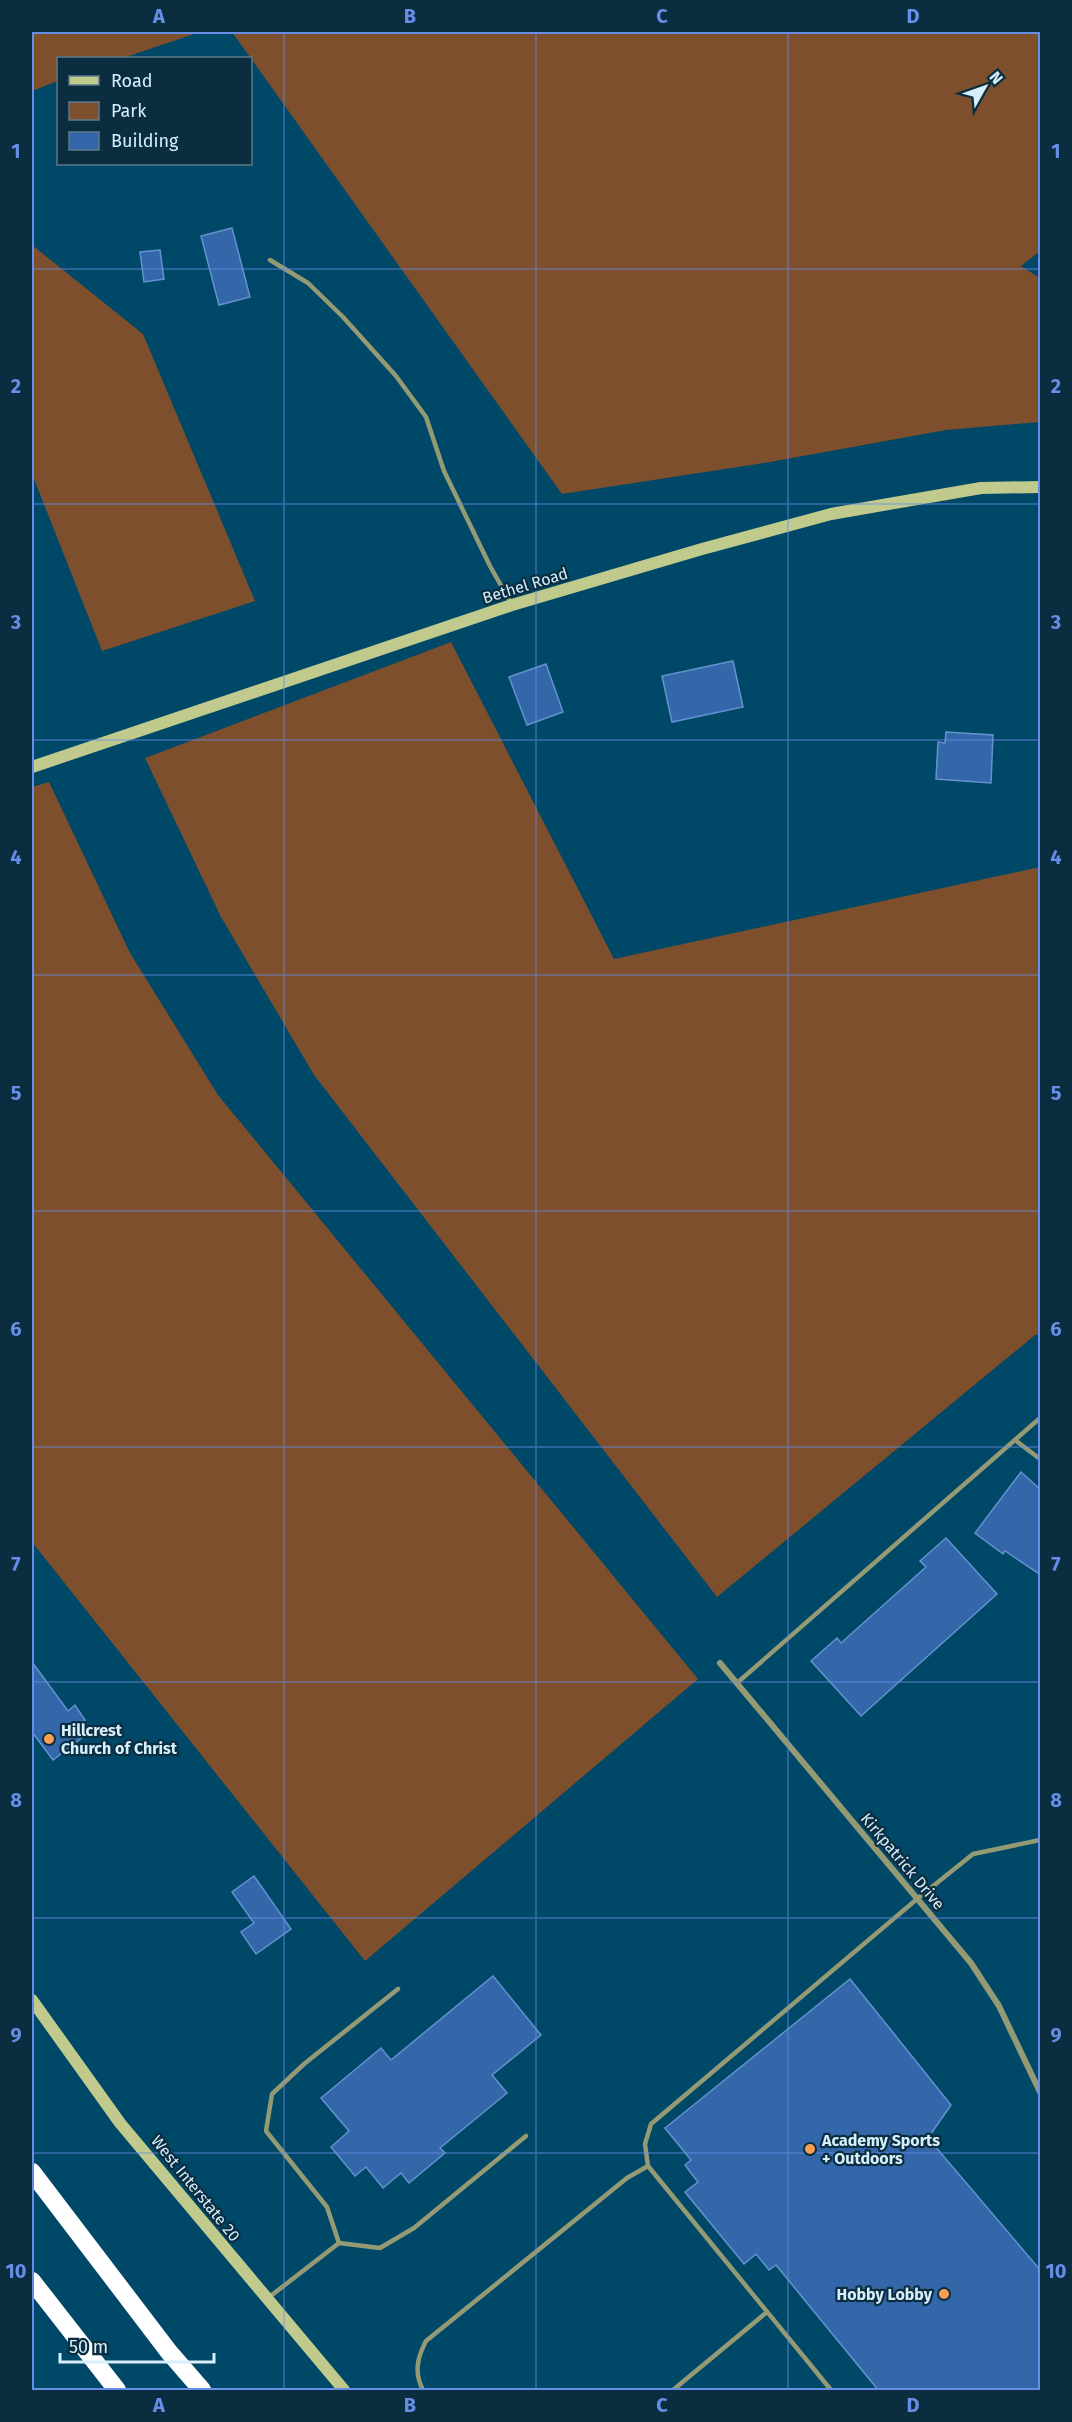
<svg xmlns="http://www.w3.org/2000/svg" width="1072" height="2422" viewBox="0 0 1072 2422" font-family="'Fira Sans',sans-serif">
<style>
.green{fill:#7d4f2c}
.building{fill:#3467aa;stroke:#6592ce;stroke-width:1.5}
.lines{fill:none;stroke-linecap:round;stroke-linejoin:round}
.lane{stroke:#939a74;stroke-width:4.5}
.street{stroke:#939a74;stroke-width:6}
.secondary{stroke:#c0ca8d;stroke-width:12}
.highway{stroke:#fff;stroke-width:18}
.grid{fill:none;stroke:#678ee6;stroke-width:1.5;stroke-opacity:0.55}
.poi-dot{fill:#fc9d54;stroke:#0a2d3f;stroke-width:2}
.labels{text-anchor:middle;stroke-width:4.5;stroke-linejoin:round;paint-order:stroke}
.street-label{font-size:16px;fill:#d7eefc;stroke:#0a2d3f}
.poi-label{font-size:16px;font-weight:bold;fill:#d7eefc;stroke:#0a2d3f;text-anchor:start}
.neatline{fill:none;stroke:#678ee6;stroke-width:2}
.grid-label{font-size:20px;text-anchor:middle;font-weight:bold;fill:#678ee6}
</style>
<rect width="100%" height="100%" fill="#004868"/>
<g class="green">
<polygon points="32,32 200,32 123,58 58,58 58,81 32,91"/>
<polygon points="232,32 1040,32 1040,251 1021,266 1040,278 1040,422 946,430 770,462 562,494"/>
<polygon points="32,245 143,334 255,601 102,651 32,474"/>
<polygon points="451,642 614,959 1040,867 1040,1334 1035,1335 717,1597 314,1075 221,917 145,758"/>
<polygon points="49,782 130,953 218,1095 698,1679 365,1961 32,1542 32,787"/>
</g>
<g class="building">
<polygon points="232,228 250,297 219,305 201,236"/>
<polygon points="160,250 164,279 144,282 140,252"/>
<polygon points="733,661 743,707 672,722 662,676"/>
<polygon points="546,664 563,712 527,725 509,677"/>
<polygon points="946,732 993,735 991,783 936,779 938,742 945,743"/>
<polygon points="1021,1472 1041,1490 1041,1575 1005,1551 1003,1554 975,1533"/>
<polygon points="946,1538 997,1594 861,1716 811,1661 837,1638 841,1643 926,1567 920,1561"/>
<polygon points="32,1662 68,1711 75,1705 85,1720 77,1726 84,1736 53,1760 32,1732"/>
<polygon points="254,1876 291,1929 256,1954 241,1932 254,1923 232,1892"/>
<polygon points="493,1976 541,2035 492,2075 507,2093 440,2148 445,2153 409,2183 401,2173 383,2188 366,2167 355,2176 331,2147 349,2131 321,2098 381,2048 391,2060"/>
<polygon points="850,1979 951,2105 928,2138 1041,2271 1041,2391 879,2391 776,2265 769,2270 756,2254 744,2264 685,2192 698,2182 685,2165 691,2160 665,2128"/>
</g>
<g class="lines">
<g class="lane">
<polyline points="270,260 308,283 343,317 396,376 426,417 444,471 490,566 512,605"/>
<polyline points="1015,1440 1040,1459"/>
<polyline points="737,1683 1040,1418"/>
<polyline points="339,2243 327,2207 266,2131 272,2094 304,2064 398,1989"/>
<polyline points="268,2298 339,2243 380,2248 414,2228 526,2136"/>
<path d="M423,2390c-9,-17 -6,-32 3,-49l201,-163 21,-12"/>
<polyline points="673,2390 767,2312"/>
<polyline points="831,2390 648,2166 645,2144 651,2124 917,1899 973,1854 1040,1840"/>
</g>
<polyline class="street" points="720,1663 971,1963 999,2006 1040,2092"/>
<g class="secondary">
<polyline points="32,767 512,605 702,549 831,514 981,488 1040,487"/>
<polyline points="32,2000 120,2123 344,2390"/>
</g>
<g class="highway">
<polyline points="32,2172 169,2352 202,2390"/>
<polyline points="32,2281 117,2390"/>
</g>
</g>
<path class="grid" d="M284,32v2358M536,32v2358M788,32v2358M32,269h1008M32,504h1008M32,740h1008M32,975h1008M32,1211h1008M32,1447h1008M32,1682h1008M32,1918h1008M32,2153h1008"/>
<g class="poi-dot">
<circle cx="49" cy="1739" r="6"/>
<circle cx="810" cy="2149" r="6"/>
<circle cx="944" cy="2294" r="6"/>
</g>
<g class="labels">
<g class="street-label">
<text transform="translate(525 585) rotate(-17)" y="6">Bethel Road</text>
<text transform="translate(903 1861) rotate(50)" y="6">Kirkpatrick Drive</text>
<text transform="translate(196 2188) rotate(51)" y="6">West Interstate 20</text>
</g>
<g class="poi-label">
<text x="61" y="1736">Hillcrest<tspan x="61" dy="18">Church of Christ</tspan></text>
<text x="822" y="2146">Academy Sports<tspan x="822" dy="18">+ Outdoors</tspan></text>
<text x="932" y="2300" text-anchor="end">Hobby Lobby</text>
</g>
</g>
<rect width="1072" height="2422" fill="none" stroke="#0a2d3f" stroke-width="66"/>
<rect x="57" y="57" width="195" height="108" fill="#0a2d3f" stroke="#5c7a8b" stroke-width="1.5"/>
<rect x="69" y="76" width="30" height="9" fill="#c0ca8d" stroke="#5c7a8b" stroke-width="1.5"/>
<text x="111" y="87" font-size="18" fill="#d7eefc">Road</text>
<rect x="69" y="102" width="30" height="18" fill="#7d4f2c" stroke="#5c7a8b" stroke-width="1.5"/>
<text x="111" y="117" font-size="18" fill="#d7eefc">Park</text>
<rect x="69" y="132" width="30" height="18" fill="#3467aa" stroke="#5c7a8b" stroke-width="1.5"/>
<text x="111" y="147" font-size="18" fill="#d7eefc">Building</text>
<g transform="translate(985 87) rotate(50)" stroke="#0a2d3f" stroke-width="4.5" paint-order="stroke">
<path d="M0-4.5L10 22L0 15L-10 22Z" fill="#d7eefc"/>
<text y="-9" font-size="16" font-weight="bold" text-anchor="middle" fill="#d7eefc">N</text>
</g>
<path d="M60 2353v9h154v-9" fill="none" stroke="#d7eefc" stroke-width="3"/>
<text x="69" y="2353" font-size="18" fill="#d7eefc" stroke="#0a2d3f" stroke-width="4.5" paint-order="stroke">50 m</text>
<rect x="33" y="33" width="1006" height="2356" class="neatline"/>
<g class="grid-label">
<text x="159" y="23">A</text>
<text x="410" y="23">B</text>
<text x="662" y="23">C</text>
<text x="913" y="23">D</text>
<text x="16" y="158">1</text>
<text x="1056" y="158">1</text>
<text x="16" y="393">2</text>
<text x="1056" y="393">2</text>
<text x="16" y="629">3</text>
<text x="1056" y="629">3</text>
<text x="16" y="864">4</text>
<text x="1056" y="864">4</text>
<text x="16" y="1100">5</text>
<text x="1056" y="1100">5</text>
<text x="16" y="1336">6</text>
<text x="1056" y="1336">6</text>
<text x="16" y="1571">7</text>
<text x="1056" y="1571">7</text>
<text x="16" y="1807">8</text>
<text x="1056" y="1807">8</text>
<text x="16" y="2042">9</text>
<text x="1056" y="2042">9</text>
<text x="16" y="2278">10</text>
<text x="1056" y="2278">10</text>
<text x="159" y="2412">A</text>
<text x="410" y="2412">B</text>
<text x="662" y="2412">C</text>
<text x="913" y="2412">D</text>
</g>
</svg>
